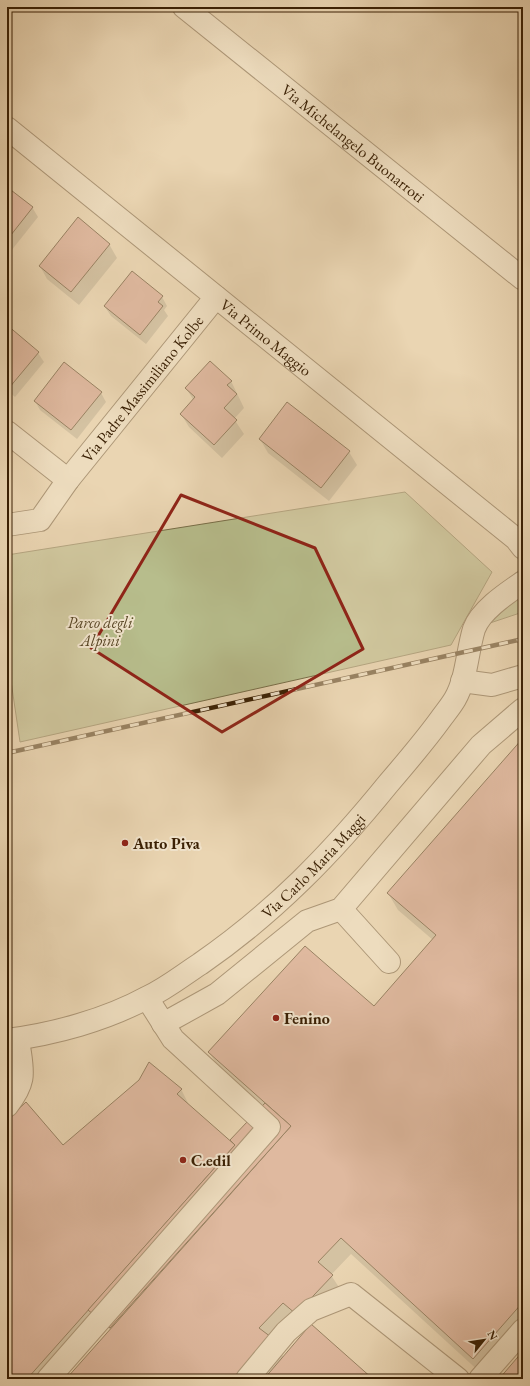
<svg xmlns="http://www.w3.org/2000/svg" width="530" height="1386" viewBox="0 0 530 1386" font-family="'EB Garamond',serif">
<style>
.green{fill:#b7bd8c;stroke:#786e48}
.shadow{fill:#0003;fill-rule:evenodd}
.building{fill:#d39887;stroke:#391f03}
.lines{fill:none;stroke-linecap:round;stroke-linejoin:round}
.minor-casing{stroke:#654c2f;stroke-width:24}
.minor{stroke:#f1e4cd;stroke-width:22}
.rail-casing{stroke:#391f03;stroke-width:4.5}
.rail{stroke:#f1e4cd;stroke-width:3;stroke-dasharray:9;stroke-linecap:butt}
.marked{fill:none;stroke:#8f2418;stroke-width:3;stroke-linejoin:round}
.poi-dot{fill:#8f2418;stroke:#f1e4cd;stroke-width:1.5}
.labels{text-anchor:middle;stroke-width:4;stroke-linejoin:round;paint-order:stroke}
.street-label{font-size:16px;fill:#391f03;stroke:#f1e4cd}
.park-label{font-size:16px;font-style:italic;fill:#584625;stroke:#f1e4cd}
.poi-label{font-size:16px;font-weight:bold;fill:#391f03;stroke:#f1e4cd;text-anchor:start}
</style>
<rect width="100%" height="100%" fill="#ead5b2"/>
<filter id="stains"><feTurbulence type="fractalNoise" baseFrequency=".005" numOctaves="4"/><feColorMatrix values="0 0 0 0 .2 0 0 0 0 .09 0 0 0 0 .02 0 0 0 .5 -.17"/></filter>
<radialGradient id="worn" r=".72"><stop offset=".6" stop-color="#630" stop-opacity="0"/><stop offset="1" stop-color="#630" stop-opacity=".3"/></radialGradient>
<g class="green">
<polygon points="405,492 492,572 451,645 20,742 7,654 7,555"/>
<polygon points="523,593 523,612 490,623"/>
</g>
<g class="shadow">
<polygon points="7,188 32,207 38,217 7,256"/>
<polygon points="109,244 117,258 79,305 47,279 40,266"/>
<polygon points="162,297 167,306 164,310 168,316 146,344 111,316 105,307"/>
<polygon points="7,327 38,353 44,362 15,397 7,390"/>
<polygon points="231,381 244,408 234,419 244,434 222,458 189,427 181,414 194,401 186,388"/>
<polygon points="101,393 106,402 77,439 40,410 35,401"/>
<polygon points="260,439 349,452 357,465 329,501 268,453"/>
<path d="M523,740v589l-40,46 -132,-121 -20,21 11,17 -31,33 61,54h-305l44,-49 -10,-8 -50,57h-44v-257l56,24 118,-57 9,18 43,37 -2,-4 31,-33 -43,-39 -10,-16 165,-44 59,-68 -35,-30 -10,-17zM293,1319l14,12 -23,27 -10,-18z"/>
<polygon points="382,1376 385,1379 379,1379"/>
</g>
<g class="building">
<polygon points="7,187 33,207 7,240"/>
<polygon points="78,217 110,244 71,292 39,266"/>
<polygon points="132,271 163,296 158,302 163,306 140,335 104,306"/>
<polygon points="7,325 39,352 9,388 7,386"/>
<polygon points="210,361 232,381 227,385 237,394 224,408 237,420 214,445 180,414 195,397 185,388"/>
<polygon points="64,362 102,392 71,430 34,401"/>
<polygon points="287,402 350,451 321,488 259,439"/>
<polygon points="523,738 523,1302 473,1359 341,1238 318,1262 333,1275 296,1314 283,1303 259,1328 275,1340 239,1379 66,1379 291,1126 208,1052 305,946 374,1006 436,935 387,893"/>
<polygon points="149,1062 182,1089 177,1094 235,1145 27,1379 7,1379 7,1120 26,1102 63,1145 139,1080"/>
<polygon points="265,1103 291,1126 110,1328 88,1310 235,1145 230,1140"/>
<polygon points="311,1324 373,1379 264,1379"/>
<polygon points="523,1351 523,1379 499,1379"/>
</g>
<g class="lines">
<defs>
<g id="minor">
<path id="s1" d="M184,7l339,272"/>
<path id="s2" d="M7,128l509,411 7,9"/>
<polyline points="7,432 68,480"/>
<path id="s3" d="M7,525l33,-5 28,-40 148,-183"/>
<polyline points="462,681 492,685 523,676"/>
<polyline points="341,909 389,962"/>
<polyline points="163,1024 217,994 307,921 341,909 481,745 523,709"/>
<path id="s4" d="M7,1040c47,-6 99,-20 141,-43 19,-9 35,-22 52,-33 74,-51 132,-111 188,-180 18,-21 36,-42 52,-64 5,-7 11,-14 15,-21 12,-21 12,-47 19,-70 7,-19 33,-36 49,-47"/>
<path d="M7,1106c21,-27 15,-35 11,-67"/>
<polyline points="48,1379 269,1127 173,1039 147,998"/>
<polyline points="247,1379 286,1332 311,1310 351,1294 458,1379"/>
<polyline points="480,1379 523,1330"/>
</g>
</defs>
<use href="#minor" class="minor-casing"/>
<use href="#minor" class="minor"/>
<defs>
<polyline id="rail" points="7,753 523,639"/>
</defs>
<use href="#rail" class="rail-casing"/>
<use href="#rail" class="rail"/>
</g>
<path d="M0 0H530V1386H0ZM181,495l134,53 48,101 -141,83 -131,-84z" fill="#ead5b2" fill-opacity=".55" fill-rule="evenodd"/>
<path class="marked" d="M181,495l134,53 48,101 -141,83 -131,-84z"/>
<g class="poi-dot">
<circle cx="125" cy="843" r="4"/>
<circle cx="276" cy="1018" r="4"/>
<circle cx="183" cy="1160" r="4"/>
</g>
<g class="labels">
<g class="street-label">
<text dy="6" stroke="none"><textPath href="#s1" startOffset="217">Via Michelangelo Buonarroti</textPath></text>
<text dy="6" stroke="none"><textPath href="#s2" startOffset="333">Via Primo Maggio</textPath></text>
<text dy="6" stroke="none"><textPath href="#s3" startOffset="200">Via Padre Massimiliano Kolbe</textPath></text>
<text dy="6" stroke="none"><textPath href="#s4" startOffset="360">Via Carlo Maria Maggi</textPath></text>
</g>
<g class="park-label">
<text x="100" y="628">Parco degli<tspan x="100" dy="18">Alpini</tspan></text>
</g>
<g class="poi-label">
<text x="133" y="849">Auto Piva</text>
<text x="284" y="1024">Fenino</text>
<text x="191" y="1166">C.edil</text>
</g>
</g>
<rect width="530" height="1386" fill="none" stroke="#ead5b2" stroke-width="24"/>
<rect x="8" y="8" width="514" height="1370" fill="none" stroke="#391f03" stroke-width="2"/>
<rect x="12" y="12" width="506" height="1362" fill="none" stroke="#391f03"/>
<g transform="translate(484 1340) rotate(60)" stroke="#f1e4cd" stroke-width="3" paint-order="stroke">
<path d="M0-3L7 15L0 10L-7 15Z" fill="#391f03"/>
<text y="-6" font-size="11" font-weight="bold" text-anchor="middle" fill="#391f03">N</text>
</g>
<rect width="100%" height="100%" filter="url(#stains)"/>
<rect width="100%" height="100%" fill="url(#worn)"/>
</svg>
